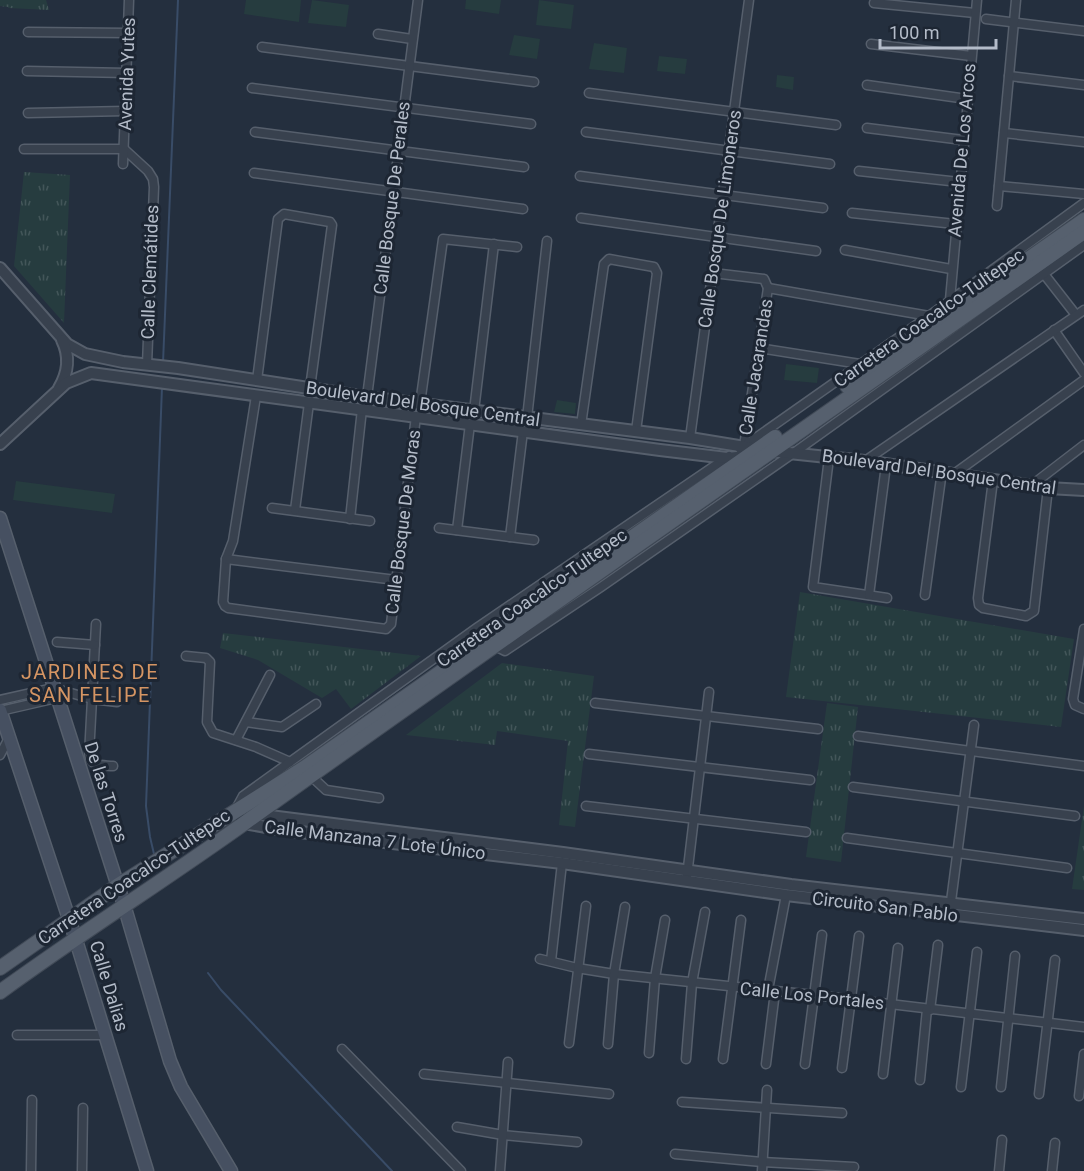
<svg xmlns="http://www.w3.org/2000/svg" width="1084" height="1171" viewBox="0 0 1084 1171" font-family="Roboto,sans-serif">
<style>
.grass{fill:#263c3f}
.park{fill:url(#park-tufts)}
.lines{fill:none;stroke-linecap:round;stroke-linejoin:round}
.stream{stroke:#394c67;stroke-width:2}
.minor-casing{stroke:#565f6c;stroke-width:11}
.tertiary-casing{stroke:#565f6c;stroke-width:14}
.secondary-casing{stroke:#565f6c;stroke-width:15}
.primary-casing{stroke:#414a57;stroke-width:16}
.minor{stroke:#38414e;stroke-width:8}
.tertiary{stroke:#38414e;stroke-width:10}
.secondary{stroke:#465061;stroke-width:12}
.primary{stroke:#56606e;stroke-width:14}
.labels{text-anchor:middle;stroke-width:6;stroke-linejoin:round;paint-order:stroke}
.street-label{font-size:18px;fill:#b4bcc9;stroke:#1d2633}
.neighbourhood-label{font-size:20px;letter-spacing:1.5px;fill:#d59563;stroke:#1d2633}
</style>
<defs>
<pattern id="park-tufts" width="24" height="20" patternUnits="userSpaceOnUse" patternTransform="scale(1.5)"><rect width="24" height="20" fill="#263c3f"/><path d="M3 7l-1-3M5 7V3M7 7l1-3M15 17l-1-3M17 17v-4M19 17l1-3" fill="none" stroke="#435659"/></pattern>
</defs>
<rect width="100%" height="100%" fill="#242f3e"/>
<g class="grass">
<polygon points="246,0 301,0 299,22 244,14"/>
<polygon points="312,0 349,5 346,27 308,23"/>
<polygon points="466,0 501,0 499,14 465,9"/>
<polygon points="539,0 574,5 571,29 536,25"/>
<polygon points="514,35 540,39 537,59 509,55"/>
<polygon points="594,43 627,48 624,73 589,69"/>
<polygon points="659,56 687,59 685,74 657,71"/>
<polygon points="777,75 794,77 793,90 776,87"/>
<polygon points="786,364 819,368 817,383 784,380"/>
<polygon points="557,400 576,403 575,414 554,412"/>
<polygon points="16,481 115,494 112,513 13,500"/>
</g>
<g class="park">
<polygon points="0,0 46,0 49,10 9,8 8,7 0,6"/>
<polygon points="24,172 70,175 64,323 14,266"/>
<polygon points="800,592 1074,639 1061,727 786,697"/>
<polygon points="223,633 421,656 351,709 336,689 322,698 258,660 220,648"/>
<polygon points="502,663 594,676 575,827 559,825 568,741 497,731 495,745 406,735"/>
<polygon points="827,703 858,707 841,862 806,857"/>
<polygon points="1084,806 1084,890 1072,889"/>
</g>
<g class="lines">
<g class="stream">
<polyline points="163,363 178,0"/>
<polyline points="154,854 150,837 146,806 162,387"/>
<polyline points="208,973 221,990 392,1171"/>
</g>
<defs>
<g id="minor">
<polyline points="874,3 975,13"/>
<polyline points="986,19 1084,31"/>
<polyline points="28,32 128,33"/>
<polyline points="378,34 412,39"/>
<polyline points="871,44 971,56"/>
<polyline points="262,47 534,82"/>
<polyline points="27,71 127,73"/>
<polyline points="1009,76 1084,85"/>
<polyline points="867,85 967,99"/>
<polyline points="252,88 531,124"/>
<polyline points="589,93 836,125"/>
<polyline points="28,113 125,111"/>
<polyline points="867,128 963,140"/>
<polyline points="255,132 524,167"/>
<polyline points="586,132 830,164"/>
<polyline points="1004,133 1084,142"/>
<polyline points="24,149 124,149 148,171 153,179 154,187 147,365"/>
<polyline points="123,164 129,0"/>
<polyline points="859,171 959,182"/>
<polyline points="254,173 523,209"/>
<polyline points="580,176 823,208"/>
<polyline points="999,186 1084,194"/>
<polyline points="997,206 1016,0"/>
<polyline points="852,213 955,224"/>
<polyline points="581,218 816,251"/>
<polyline points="845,250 951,269"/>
<polyline points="713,273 764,279 768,288"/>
<polyline points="1044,274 1076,315"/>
<polyline points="768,288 929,316"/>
<polyline points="950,300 977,0"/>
<polyline points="1054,330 1084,373"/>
<polyline points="759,348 860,364"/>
<polyline points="257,380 278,219 284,214 330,222 332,225 310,388"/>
<polyline points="256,396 233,541 226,559 223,602 225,606 228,608 386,629 391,624 416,416"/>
<polyline points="367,397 418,0"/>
<polyline points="420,404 443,239 517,247"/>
<polyline points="474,411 494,244"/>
<polyline points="527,418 547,241"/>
<polyline points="581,425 604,264 609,259 654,267 657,273 636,431"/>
<polyline points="690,438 749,0"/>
<polyline points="744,446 768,288"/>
<polyline points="740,449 929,316 1084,203"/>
<polyline points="829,458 813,587 887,598"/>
<polyline points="865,461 1084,310"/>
<polyline points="954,474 1084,380"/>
<polyline points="993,480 978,598 979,605 983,608 1026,616 1034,611 1048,488"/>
<polyline points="1032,485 1084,445"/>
<polyline points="272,508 370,521"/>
<polyline points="295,510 309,403"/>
<polyline points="350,519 362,409"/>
<polyline points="439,528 534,540"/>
<polyline points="457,530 470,424"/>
<polyline points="510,537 523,431"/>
<polyline points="226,559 396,580"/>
<polyline points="869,595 886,465"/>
<polyline points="925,595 942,471"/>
<path d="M96,624l-7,131c3,12 13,10 24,11"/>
<polyline points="1084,629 1073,699 1075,705 1084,709"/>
<polyline points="57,642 95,645"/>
<polyline points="495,646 505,651 601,587 795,452 1084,245"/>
<polyline points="186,656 206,658 210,662 207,722 213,733 256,747 290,762"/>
<polyline points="0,700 53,688 92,699 117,702"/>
<polyline points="595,703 818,729"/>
<polyline points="0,711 61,697"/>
<polyline points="246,722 282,727 316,704"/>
<polyline points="858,736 1084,766"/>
<polyline points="236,740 270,675"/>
<polyline points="589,754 810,780"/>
<polyline points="0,755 9,738"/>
<polyline points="311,776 326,790 379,798"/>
<polyline points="853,787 1075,816"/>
<polyline points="586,806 806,832"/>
<polyline points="236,809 243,796 290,762 478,627 729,456"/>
<polyline points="847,838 1067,868"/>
<polyline points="687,876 709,692"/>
<polyline points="950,909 974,725"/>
<polyline points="540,959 577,968 614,974 814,995 1084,1027"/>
<polyline points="551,961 562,863"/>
<polyline points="768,990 786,895"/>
<polyline points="930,1010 938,945"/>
<polyline points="17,1035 105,1035"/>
<polyline points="569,1043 586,906"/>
<polyline points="608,1044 614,974 625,907"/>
<polyline points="342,1049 461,1171"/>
<polyline points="649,1053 655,978 665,920"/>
<polyline points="686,1059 692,983 705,912"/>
<polyline points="723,1059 741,920"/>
<polyline points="766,1064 775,992"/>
<polyline points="805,1064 822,935"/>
<polyline points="842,1068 859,936"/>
<polyline points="424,1074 609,1094"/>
<polyline points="883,1074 898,948"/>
<polyline points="920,1080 927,1009"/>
<polyline points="961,1087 977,952"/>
<polyline points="1001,1087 1015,956"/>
<polyline points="1039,1094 1055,960"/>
<polyline points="1079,1096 1084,1054"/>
<polyline points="682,1102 842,1113"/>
<polyline points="457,1127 503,1135 577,1142"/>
<polyline points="675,1154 762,1162 854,1167"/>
<polyline points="31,1171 32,1100"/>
<polyline points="82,1171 83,1108"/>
<polyline points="500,1171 508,1062"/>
<polyline points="762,1171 767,1090"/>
<polyline points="999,1171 1002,1140"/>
<polyline points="1052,1171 1055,1143"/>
</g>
<g id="tertiary">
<polyline points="0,268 67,344 85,354 123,362 178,368 367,397 690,438 770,451 865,461 1048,488 1084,490"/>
<path d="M59,388c9,-15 11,-32 3,-48"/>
<polyline points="0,444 66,383 91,373 660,450 727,458 747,456"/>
<polyline points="254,814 563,853 791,885 1084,919"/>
<polyline points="241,819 244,823 283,830 562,863 786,895 1084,930"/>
</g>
<g id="secondary">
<polyline points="0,518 124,905 170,1061 181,1087 231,1171"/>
<polyline points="0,710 75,937 147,1171"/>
</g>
<g id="primary">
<polyline points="847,386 1084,220"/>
<polyline points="0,968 117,886 304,768 775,437"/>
<path d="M0,992c81,-59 165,-112 246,-170 278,-199 559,-393 838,-590"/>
</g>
</defs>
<use href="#minor" class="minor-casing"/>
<use href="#tertiary" class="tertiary-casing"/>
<use href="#secondary" class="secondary-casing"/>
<use href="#primary" class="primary-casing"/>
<use href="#minor" class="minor"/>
<use href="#tertiary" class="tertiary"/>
<use href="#secondary" class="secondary"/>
<use href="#primary" class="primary"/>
</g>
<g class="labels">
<g class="street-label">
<text transform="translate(127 74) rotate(-88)" y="6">Avenida Yutes</text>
<text transform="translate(962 150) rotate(-85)" y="6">Avenida De Los Arcos</text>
<text transform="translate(392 198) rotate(-83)" y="6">Calle Bosque De Perales</text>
<text transform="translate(720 219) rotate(-82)" y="6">Calle Bosque De Limoneros</text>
<text transform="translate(150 272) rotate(-88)" y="6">Calle Clemátides</text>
<text transform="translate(929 318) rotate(-35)" y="6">Carretera Coacalco-Tultepec</text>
<text transform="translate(756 367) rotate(-81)" y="6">Calle Jacarandas</text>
<text transform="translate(423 404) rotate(8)" y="6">Boulevard Del Bosque Central</text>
<text transform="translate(939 472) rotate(8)" y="6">Boulevard Del Bosque Central</text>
<text transform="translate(403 522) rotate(-83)" y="6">Calle Bosque De Moras</text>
<text transform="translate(532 598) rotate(-35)" y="6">Carretera Coacalco-Tultepec</text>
<text transform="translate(106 792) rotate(72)" y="6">De las Torres</text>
<text transform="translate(375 840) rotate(7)" y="6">Calle Manzana 7 Lote Único</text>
<text transform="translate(134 877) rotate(-34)" y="6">Carretera Coacalco-Tultepec</text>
<text transform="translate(885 907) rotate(7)" y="6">Circuito San Pablo</text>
<text transform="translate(109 986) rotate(73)" y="6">Calle Dalias</text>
<text transform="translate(812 996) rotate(6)" y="6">Calle Los Portales</text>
</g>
<g class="neighbourhood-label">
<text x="90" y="679">JARDINES DE<tspan x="90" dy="23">SAN FELIPE</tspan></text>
</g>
</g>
<path d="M880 39v9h116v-9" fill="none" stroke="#b4bcc9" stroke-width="3"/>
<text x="889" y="39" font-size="18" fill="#b4bcc9" stroke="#1d2633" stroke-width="4.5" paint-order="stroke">100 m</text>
</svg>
